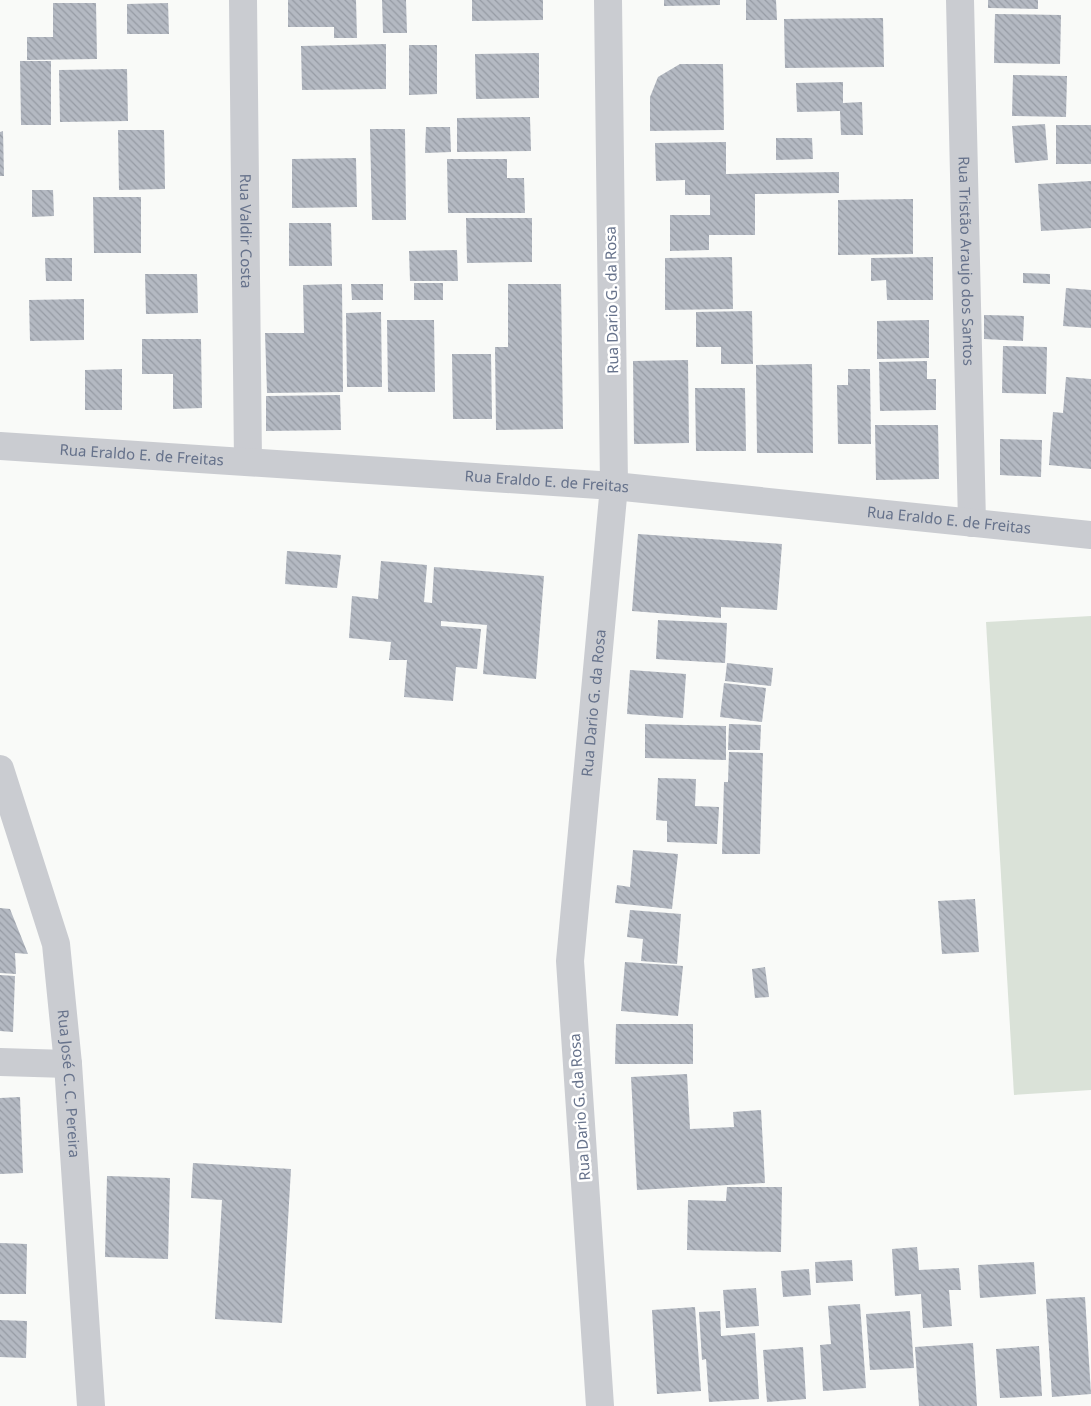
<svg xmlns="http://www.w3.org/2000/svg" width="1091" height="1406" viewBox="0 0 1091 1406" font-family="'Noto Sans',sans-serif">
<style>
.pitch{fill:#dae2d8}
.building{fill:url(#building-back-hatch)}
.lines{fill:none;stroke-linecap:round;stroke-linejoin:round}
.street{stroke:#caccd1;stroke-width:28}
.labels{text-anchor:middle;stroke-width:5;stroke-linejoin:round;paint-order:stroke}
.street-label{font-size:15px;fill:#66728b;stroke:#fff}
</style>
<defs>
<pattern id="building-back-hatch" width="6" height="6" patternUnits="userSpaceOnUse" patternTransform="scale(1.25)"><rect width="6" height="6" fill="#b4b9c2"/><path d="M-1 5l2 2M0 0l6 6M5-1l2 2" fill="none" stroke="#969ba4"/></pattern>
</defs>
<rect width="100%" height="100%" fill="#f9faf8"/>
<polygon class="pitch" points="1091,616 1091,1090 1014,1095 986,622"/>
<g class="building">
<polygon points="288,0 356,0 357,38 334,38 334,27 288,27"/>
<polygon points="382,0 406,0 407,33 383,33"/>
<polygon points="472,0 543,0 543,20 472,21"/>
<polygon points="664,0 720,0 720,5 664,6"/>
<polygon points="746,0 776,0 777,20 746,20"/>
<polygon points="988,0 1038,0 1038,9 988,8"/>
<polygon points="53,3 96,3 97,59 27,60 27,37 53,37"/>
<polygon points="168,3 169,34 127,34 127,4"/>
<polygon points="995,14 1061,15 1060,64 994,63"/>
<polygon points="883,18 884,67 785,68 784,19"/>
<polygon points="386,44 386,89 302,90 301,46"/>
<polygon points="409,45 437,45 437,94 409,95"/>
<polygon points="539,53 539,98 476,99 475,54"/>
<polygon points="20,61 51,61 51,125 21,125"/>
<polygon points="680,64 723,64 724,130 650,131 650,97 658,77"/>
<polygon points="127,69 128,121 60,122 59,70"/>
<polygon points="1013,75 1067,76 1066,117 1012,116"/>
<polygon points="843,82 843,103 862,102 863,135 841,135 840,111 797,112 796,83"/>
<polygon points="530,117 531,151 457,152 457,118"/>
<polygon points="1045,124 1048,160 1015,163 1012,126"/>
<rect x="1056" y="125" width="35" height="39"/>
<polygon points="426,127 450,127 451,152 425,153"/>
<polygon points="370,129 405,129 406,220 372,220"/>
<polygon points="118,130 164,130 165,189 119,190"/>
<polygon points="3,131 4,176 0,176 0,132"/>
<polygon points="776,138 812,138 813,159 776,160"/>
<polygon points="726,142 726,174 839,172 839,193 755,194 755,235 709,235 709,250 670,251 670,215 710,215 710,195 685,195 685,180 656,181 655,143"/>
<polygon points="356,158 357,207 292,208 292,159"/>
<polygon points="447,159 507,159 507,178 524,178 525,213 448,213"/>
<polygon points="1091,181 1091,228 1041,231 1038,184"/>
<polygon points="32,190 53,190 54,216 32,217"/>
<polygon points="93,197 141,197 141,253 94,253"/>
<polygon points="913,199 913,254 838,255 838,200"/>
<polygon points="466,218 532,218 532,262 467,263"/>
<polygon points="289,223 331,223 332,266 289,266"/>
<polygon points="457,250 458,281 410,281 409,251"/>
<polygon points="732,257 733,309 665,310 665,258"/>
<polygon points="933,257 933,300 887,300 886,280 871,281 871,258"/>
<polygon points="45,258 72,258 72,281 46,281"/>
<polygon points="1023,273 1050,274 1050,284 1023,283"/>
<polygon points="145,274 197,274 198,313 146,314"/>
<rect x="414" y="283" width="29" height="17"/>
<polygon points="342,284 343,392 267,393 265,333 304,333 303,285"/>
<polygon points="351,284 383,284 383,300 352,300"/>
<polygon points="508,284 561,284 563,429 496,430 495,347 508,347"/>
<polygon points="1066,288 1091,290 1091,328 1063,326"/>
<polygon points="84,299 84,340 30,341 29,300"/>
<polygon points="752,311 753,364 721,364 721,347 696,347 696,312"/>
<polygon points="381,312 382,387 347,387 346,313"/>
<polygon points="984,315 1024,316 1023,341 984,339"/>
<polygon points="387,320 434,320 435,392 388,392"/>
<polygon points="929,320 929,358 877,359 877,321"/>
<polygon points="142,339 201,339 202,408 173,409 173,374 142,374"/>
<polygon points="1003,346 1047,347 1046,394 1002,393"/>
<polygon points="452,354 491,354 492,419 453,419"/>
<polygon points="688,360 689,443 634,444 633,361"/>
<polygon points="927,361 927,379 936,379 936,410 880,411 879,362"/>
<polygon points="812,364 813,453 757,453 756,365"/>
<polygon points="122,369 122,410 85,410 85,370"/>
<polygon points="848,369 870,369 871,444 838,444 837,385 848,385"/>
<polygon points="1066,377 1091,379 1091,469 1049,465 1053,412 1063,413"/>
<polygon points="695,388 745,388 746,451 696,451"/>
<polygon points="340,395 341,430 266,431 266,396"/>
<polygon points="875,425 938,425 939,479 876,480"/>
<polygon points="1000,439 1042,440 1041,477 1000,475"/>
<polygon points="638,534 782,544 777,610 721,607 721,618 632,611"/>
<polygon points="287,551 341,555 337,588 285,584"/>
<polygon points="381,561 427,565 424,602 432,603 434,567 544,576 536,679 483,674 487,625 441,621 441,626 481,629 477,669 456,667 453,701 404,697 407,660 389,660 391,642 349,638 352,596 378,599"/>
<polygon points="658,620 727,623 725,663 656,659"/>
<polygon points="727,663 773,668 771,686 725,681"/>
<polygon points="630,670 686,674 683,718 627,714"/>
<polygon points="724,683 766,688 762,722 720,717"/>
<polygon points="645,724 726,726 726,760 645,758"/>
<polygon points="729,724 761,725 760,750 728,750"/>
<polygon points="729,752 763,753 760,854 722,854 724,782 728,782"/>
<polygon points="658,778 696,779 695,806 719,807 717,844 667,842 667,821 656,820"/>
<polygon points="633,850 678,854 672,909 615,903 617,885 630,887"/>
<polygon points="975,899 979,952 942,954 938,901"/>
<polygon points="0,908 10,909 28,954 15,953 16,974 0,973"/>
<polygon points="630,910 681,914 677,964 641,961 643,939 627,937"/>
<polygon points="625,962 683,966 678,1016 621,1011"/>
<polygon points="765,967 769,997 755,998 752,969"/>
<polygon points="0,975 15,976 13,1032 0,1031"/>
<polygon points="616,1024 693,1024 693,1064 615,1064"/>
<polygon points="687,1074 690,1129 734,1127 733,1112 761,1110 765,1183 637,1190 631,1077"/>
<polygon points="20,1097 23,1173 0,1174 0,1098"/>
<polygon points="193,1163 291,1169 282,1323 215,1319 222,1200 191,1198"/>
<polygon points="107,1176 170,1178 168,1259 105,1257"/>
<polygon points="727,1187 782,1187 781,1252 687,1250 688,1200 726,1201"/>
<polygon points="0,1243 27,1244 26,1294 0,1294"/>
<polygon points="917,1247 919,1270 959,1268 961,1290 949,1290 952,1326 923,1328 921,1294 895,1296 892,1249"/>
<polygon points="852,1260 853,1281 816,1283 815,1262"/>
<polygon points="1034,1262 1036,1294 980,1298 978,1265"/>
<polygon points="809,1269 811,1295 783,1297 781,1271"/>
<polygon points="756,1288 759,1326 726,1328 723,1290"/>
<polygon points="1085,1297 1091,1394 1052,1397 1046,1299"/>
<polygon points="860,1304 866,1388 823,1391 820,1345 831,1344 828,1306"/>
<polygon points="695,1307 701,1391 657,1394 652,1310"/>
<polygon points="720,1311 721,1336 755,1333 759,1399 709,1402 706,1359 702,1360 699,1312"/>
<polygon points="910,1311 914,1368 870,1370 866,1314"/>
<polygon points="0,1320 27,1321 26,1358 0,1357"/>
<polygon points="973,1343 977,1406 919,1406 915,1347"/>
<polygon points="1039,1346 1042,1396 1000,1398 996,1349"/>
<polygon points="803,1347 806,1399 767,1402 763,1350"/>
</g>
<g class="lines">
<g class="street">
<path id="s1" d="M243,0l5,462"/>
<path id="s2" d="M960,0l12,523"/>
<path id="s3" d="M0,446l614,40 477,49"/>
<path id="s4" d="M0,769l56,175 12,120 23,342"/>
<polyline points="0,1062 68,1064"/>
<path id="s5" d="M600,1406l-30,-445 44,-475 -6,-486"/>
</g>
</g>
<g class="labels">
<g class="street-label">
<text dy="5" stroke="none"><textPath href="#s1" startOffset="231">Rua Valdir Costa</textPath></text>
<text dy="5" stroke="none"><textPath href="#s2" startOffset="261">Rua Tristão Araujo dos Santos</textPath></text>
<text transform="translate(612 300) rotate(-91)" y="5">Rua Dario G. da Rosa</text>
<text dy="5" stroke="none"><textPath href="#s3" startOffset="142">Rua Eraldo E. de Freitas</textPath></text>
<text dy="5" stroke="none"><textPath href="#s3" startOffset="548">Rua Eraldo E. de Freitas</textPath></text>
<text dy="5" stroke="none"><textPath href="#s3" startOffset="952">Rua Eraldo E. de Freitas</textPath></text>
<text dy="5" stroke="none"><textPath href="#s5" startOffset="705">Rua Dario G. da Rosa</textPath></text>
<text dy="5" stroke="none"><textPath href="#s4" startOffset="324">Rua José C. C. Pereira</textPath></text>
<text transform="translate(580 1107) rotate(-94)" y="5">Rua Dario G. da Rosa</text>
</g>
</g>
</svg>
